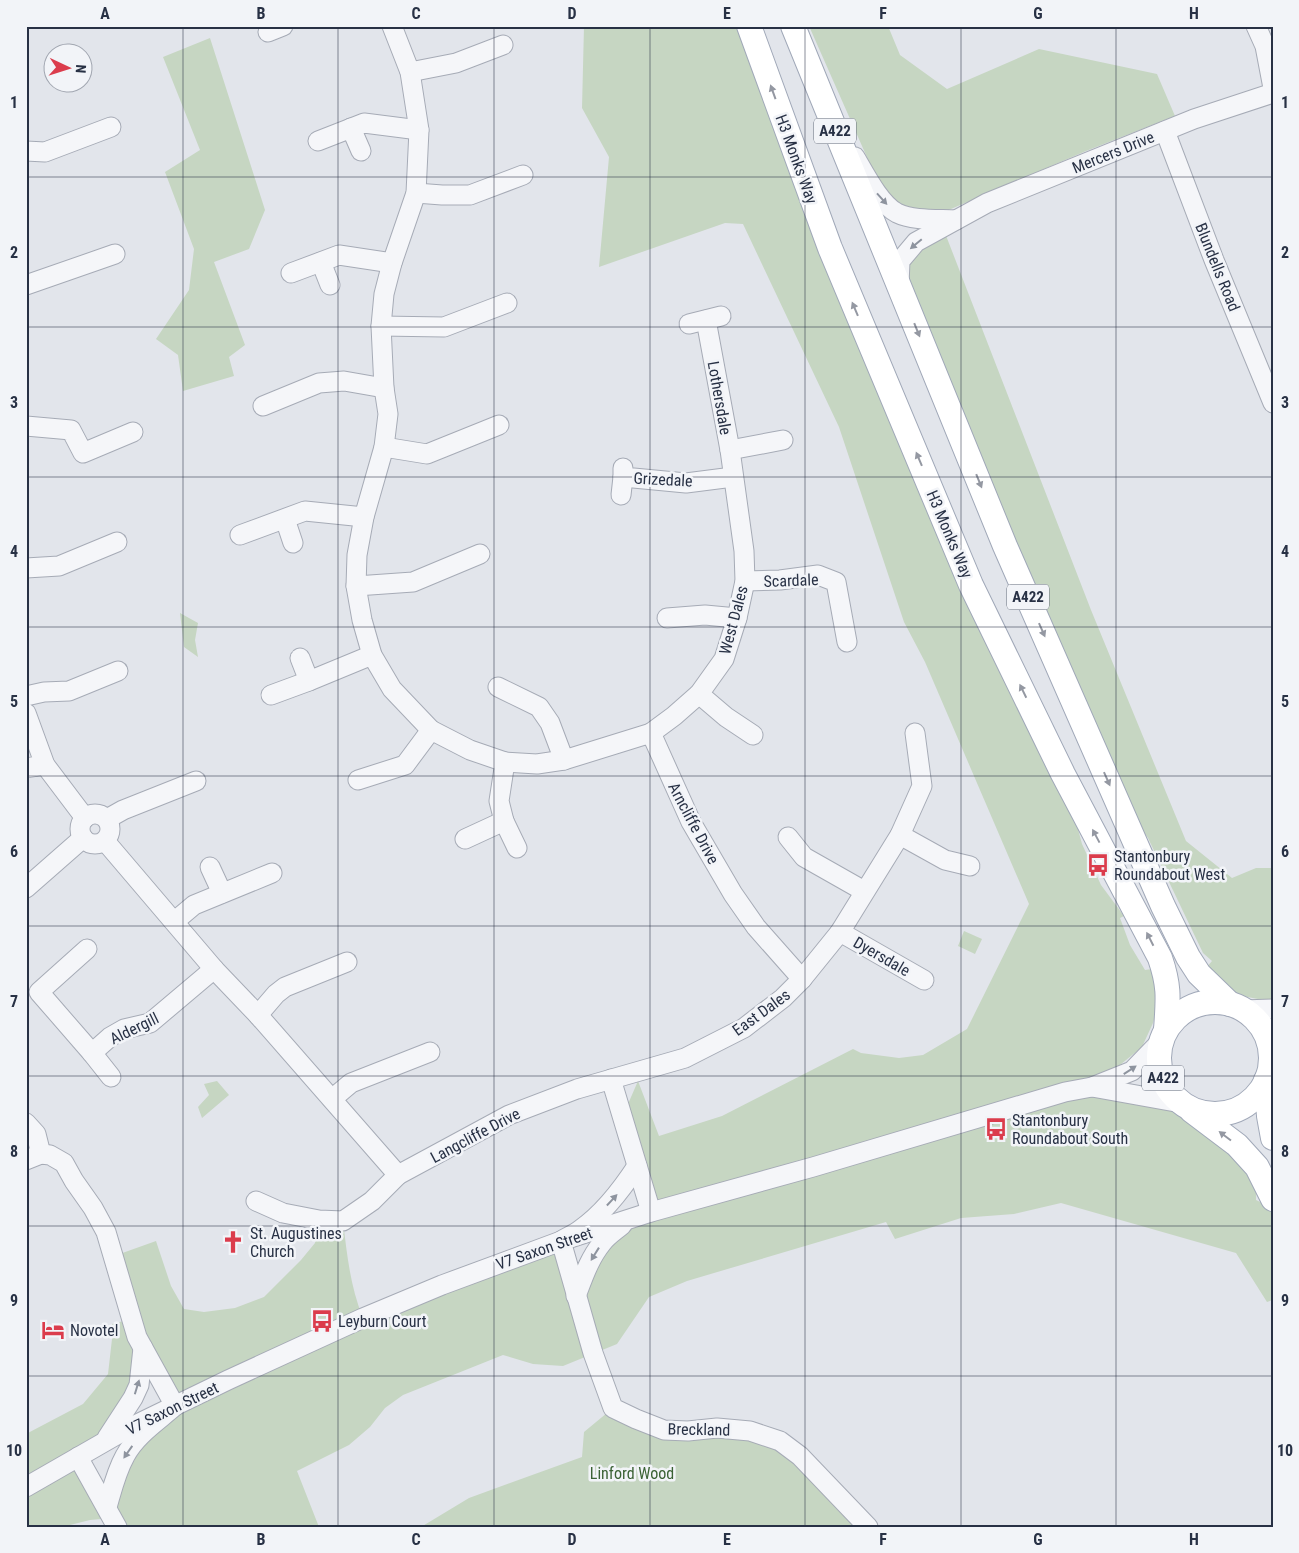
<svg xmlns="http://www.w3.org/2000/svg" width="1299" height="1553" viewBox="0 0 1299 1553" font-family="'Roboto Condensed',sans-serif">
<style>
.green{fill:#c6d6c2;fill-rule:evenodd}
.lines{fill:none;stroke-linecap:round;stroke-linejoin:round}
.minor-casing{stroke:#a6abb6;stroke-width:21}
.major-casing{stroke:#a0a8b8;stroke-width:26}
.minor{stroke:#f5f6f9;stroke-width:19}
.major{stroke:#fff;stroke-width:24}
.oneway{fill:#9498a2}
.oneway2{fill:#8e949f}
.grid{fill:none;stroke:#283145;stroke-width:1;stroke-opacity:0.55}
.labels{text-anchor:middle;stroke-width:5;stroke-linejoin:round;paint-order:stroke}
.shield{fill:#f2f4f8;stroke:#656c7b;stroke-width:1}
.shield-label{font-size:15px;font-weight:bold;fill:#283145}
.street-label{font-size:16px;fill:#283145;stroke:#f2f4f8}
.poi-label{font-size:16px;fill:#283145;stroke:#f2f4f8;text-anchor:start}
.park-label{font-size:16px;fill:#3a6234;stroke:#f2f4f8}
.neatline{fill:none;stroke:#283145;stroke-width:2}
.grid-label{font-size:16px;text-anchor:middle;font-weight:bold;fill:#283145}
</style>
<rect width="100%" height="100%" fill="#e2e5eb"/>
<g class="green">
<path d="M584,26h165l314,748 19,70 19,41 23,31 -4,2 10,27 15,25 7,-1 4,7 1,32 -4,15 -11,24 -49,40 88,16 76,64 -1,33 17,8v92l-6,2 -31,-49 -175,-50 -47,11 -53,4 -66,21 -9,-17 -199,59 -38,16 -32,47 -54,22 -30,-2 -30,-9 -100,40 -18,13 -15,19 -21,18 -52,26 22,56h-202l-4,-9 -23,2 -28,7h-36v-93l57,-30 25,-30 4,-35v-15l19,-5 -17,-63 42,-15 15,45 13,23 20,3 31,-4 29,-11 37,-37 14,-17 4,-23 24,1c4,33 7,65 20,97l198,-77 15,54 17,-39 58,-44 -4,-47 -19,-61 10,-23 21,55 63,-20 131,-67 8,4 38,5 24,-3 44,-26 62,-125 -104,-242 -21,-40 -65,-195 -96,-203 -18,-1 -126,44 10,-110 -27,-49zM143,1349l32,57 -61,75 -7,26 -28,-50 54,-59z"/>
<polygon points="809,26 888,26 900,55 947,89 1039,49 1157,74 1175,116 1086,151 944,212 926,214 892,202 881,189"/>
<polygon points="210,38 265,210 249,249 214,262 245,345 229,357 234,376 183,391 178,355 156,339 189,290 194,249 165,172 200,150 163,57"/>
<polygon points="945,233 1091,610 1186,841 1232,878 1256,868 1273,868 1273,1000 1263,1000 1232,994 1206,968 1212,961 1203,953 1148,838 1127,809 909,295 907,261 915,248"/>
<polygon points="180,613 198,623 195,640 198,657 184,647"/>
<polygon points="964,931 982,939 975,954 958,946"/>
<polygon points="217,1081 229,1095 202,1118 198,1107 209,1095 204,1084"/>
<polygon points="613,1408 636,1419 780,1441 868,1527 421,1527 469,1498 582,1457 584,1432"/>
</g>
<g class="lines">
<defs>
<g id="minor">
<polyline points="392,26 410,72 419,130 416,193 392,263 384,294 381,326 384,388 388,414 384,447 364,517 357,555 356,586 362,620 372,655 392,689 431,730 470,750 505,762 537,764 564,760 651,733 691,822 733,894 756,927 802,979"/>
<polyline points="1256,26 1265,46 1273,88"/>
<polyline points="268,32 283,26"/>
<polyline points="410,72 456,63 503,45"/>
<polyline points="351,128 361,151"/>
<polyline points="1165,131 1214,260 1273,403"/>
<polyline points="318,141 364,123 419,130"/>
<polyline points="26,151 45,152 111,127"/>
<path d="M855,157c10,17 25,47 42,56 16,8 41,6 59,7"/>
<polyline points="416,193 442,195 470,195 523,175"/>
<polyline points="321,262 330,285"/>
<polyline points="291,273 339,255 392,263"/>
<polyline points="26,285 115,254"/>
<polyline points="899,285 900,261 916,242 987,203 1194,119 1273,93"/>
<polyline points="689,324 721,316"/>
<polyline points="381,326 444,327 507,303"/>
<polyline points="263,406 319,383 344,381 384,388"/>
<polyline points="26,426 71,430 83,453 133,432"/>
<polyline points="384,447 427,454 499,425"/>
<polyline points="730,450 783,440"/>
<polyline points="623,468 623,477 686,483 733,477"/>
<polyline points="621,495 623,477"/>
<polyline points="285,519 293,543"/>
<polyline points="240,535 305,511 364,517"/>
<polyline points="26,568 59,566 117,542"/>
<polyline points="745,581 780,580 818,575 836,582 847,642"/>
<polyline points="356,586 413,582 480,554"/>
<polyline points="667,618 705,615 737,618"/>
<polyline points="300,658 309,681"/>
<polyline points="498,687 539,707 550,723 564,760"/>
<polyline points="699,694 726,717 753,735"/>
<polyline points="271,695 309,681 372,655"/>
<polyline points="26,696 44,692 69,691 118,671"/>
<polyline points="26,713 45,765 85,818"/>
<polyline points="651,733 674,716 699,694 724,659 737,618 745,581 744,551 730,450 706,320"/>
<polyline points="505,762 499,801 504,821 517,848"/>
<polyline points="26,768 45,765"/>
<polyline points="358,780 405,765 431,730"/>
<circle cx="95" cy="829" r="15"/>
<polyline points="107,819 123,810 196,781"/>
<polyline points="900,835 945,860 970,866"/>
<polyline points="788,837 804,857 864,891"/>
<polyline points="465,839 504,821"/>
<polyline points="105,841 214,969 258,1015 398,1175"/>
<polyline points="210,867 222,893"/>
<polyline points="26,888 83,838"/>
<polyline points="175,921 194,905 272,873"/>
<polyline points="840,932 924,980"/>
<polyline points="87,949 39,992 92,1053 110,1037 124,1029 150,1023 214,969"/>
<polyline points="1243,1010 1273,1009"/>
<polyline points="258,1015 276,994 285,987 347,962"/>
<polyline points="92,1053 111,1077"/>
<polyline points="611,1079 651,1212"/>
<polyline points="1092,1087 1181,1103"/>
<polyline points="332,1099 351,1083 430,1052"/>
<polyline points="26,1123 36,1134 41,1154"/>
<path d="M26,1160l15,-6 9,1 14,8 10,18 19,27 13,24 31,105 38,69c-17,15 -39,29 -50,50 -9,16 -13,34 -18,51"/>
<path d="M637,1166c-15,23 -33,47 -56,63 -6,5 -14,8 -20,12l32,112 20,55 23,11 28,11 24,1 29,-3 33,3 30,10 20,15 68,71"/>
<polyline points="256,1201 283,1213 319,1220 343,1221 372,1201 398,1175 509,1115 577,1089 685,1058 744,1028 783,998 802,979 840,932 900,835 922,786 915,733"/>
<path d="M576,1296c7,-18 13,-37 26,-53 5,-7 13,-12 20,-18"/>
<polyline points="107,1438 133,1398 139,1385 143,1348"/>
<polyline points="78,1457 117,1527"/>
<polyline points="26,1487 127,1429 228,1380 363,1318 442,1285 561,1241 651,1212 813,1167 1065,1092 1092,1087 1132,1071 1161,1041"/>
</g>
<g id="major">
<path d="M749,26l81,222 141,337 92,189 97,184c10,29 8,42 6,72"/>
<polyline points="793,26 1005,546 1163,906 1188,957 1199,974 1230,1004"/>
<circle cx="1215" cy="1058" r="56"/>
<polyline points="1266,1080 1269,1116 1273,1138"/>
<polyline points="1192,1111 1237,1145 1257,1167 1273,1199"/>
</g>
</defs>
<use href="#minor" class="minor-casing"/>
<use href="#major" class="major-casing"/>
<use href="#minor" class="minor"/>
<use href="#major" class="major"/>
</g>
<defs><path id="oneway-solid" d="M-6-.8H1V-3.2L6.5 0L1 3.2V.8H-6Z" transform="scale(1.25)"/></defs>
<g class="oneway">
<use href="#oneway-solid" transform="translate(773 92) rotate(-110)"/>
<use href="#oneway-solid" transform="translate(855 309) rotate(-113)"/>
<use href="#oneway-solid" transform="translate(917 330) rotate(68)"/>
<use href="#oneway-solid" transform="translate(919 459) rotate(-113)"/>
<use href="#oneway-solid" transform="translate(979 481) rotate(68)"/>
<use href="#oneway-solid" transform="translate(1042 630) rotate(66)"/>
<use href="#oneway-solid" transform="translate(1023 691) rotate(-116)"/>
<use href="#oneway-solid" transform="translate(1107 779) rotate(66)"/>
<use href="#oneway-solid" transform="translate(1096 836) rotate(-118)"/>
<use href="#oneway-solid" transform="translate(1150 939) rotate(-117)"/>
<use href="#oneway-solid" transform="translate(1225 1136) rotate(-143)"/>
</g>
<g class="oneway2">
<use href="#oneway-solid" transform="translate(882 199) rotate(48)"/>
<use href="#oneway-solid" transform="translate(916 244) rotate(140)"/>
<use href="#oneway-solid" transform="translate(1130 1070) rotate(-33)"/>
<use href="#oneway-solid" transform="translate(612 1200) rotate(-47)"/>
<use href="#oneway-solid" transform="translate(595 1254) rotate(122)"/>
<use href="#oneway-solid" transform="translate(137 1387) rotate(-73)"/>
<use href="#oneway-solid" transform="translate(128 1452) rotate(125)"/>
</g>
<path class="grid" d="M183,26v1501M338,26v1501M494,26v1501M650,26v1501M805,26v1501M961,26v1501M1116,26v1501M26,177h1247M26,327h1247M26,477h1247M26,627h1247M26,776h1247M26,926h1247M26,1076h1247M26,1226h1247M26,1376h1247"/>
<defs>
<symbol id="bus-bare" viewBox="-9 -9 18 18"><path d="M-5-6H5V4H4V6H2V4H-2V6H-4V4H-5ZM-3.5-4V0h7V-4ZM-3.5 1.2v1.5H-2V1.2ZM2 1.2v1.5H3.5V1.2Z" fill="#db3c4c" stroke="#f2f4f8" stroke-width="2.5" paint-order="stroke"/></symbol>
<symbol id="church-bare" viewBox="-9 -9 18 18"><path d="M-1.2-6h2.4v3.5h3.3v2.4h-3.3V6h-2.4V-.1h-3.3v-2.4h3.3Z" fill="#db3c4c" stroke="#f2f4f8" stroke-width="2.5" paint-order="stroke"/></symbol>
<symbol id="hotel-bare" viewBox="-9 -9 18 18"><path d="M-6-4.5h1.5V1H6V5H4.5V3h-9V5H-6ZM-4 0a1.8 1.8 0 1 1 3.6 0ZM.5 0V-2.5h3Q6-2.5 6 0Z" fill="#db3c4c" stroke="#f2f4f8" stroke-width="2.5" paint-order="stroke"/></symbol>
</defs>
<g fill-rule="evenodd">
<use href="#bus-bare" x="1082" y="849" width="32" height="32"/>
<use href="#bus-bare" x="980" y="1113" width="32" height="32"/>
<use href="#church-bare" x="217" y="1226" width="32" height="32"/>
<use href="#bus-bare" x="306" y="1305" width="32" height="32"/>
<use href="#hotel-bare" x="37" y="1314" width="32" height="32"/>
</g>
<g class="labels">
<g class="shield">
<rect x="814" y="118.5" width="42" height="25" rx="4"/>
<rect x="1007" y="584.5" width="42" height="25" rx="4"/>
<rect x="1142" y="1065.5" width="42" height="25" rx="4"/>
</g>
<g class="shield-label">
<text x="835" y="136">A422</text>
<text x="1028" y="602">A422</text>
<text x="1163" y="1083">A422</text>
</g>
<g class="street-label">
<text transform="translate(1113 152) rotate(-22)" y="6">Mercers Drive</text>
<text transform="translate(797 159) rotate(70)" y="6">H3 Monks Way</text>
<text transform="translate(1218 267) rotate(68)" y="6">Blundells Road</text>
<text transform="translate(720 398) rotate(80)" y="6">Lothersdale</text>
<text transform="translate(663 479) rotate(3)" y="6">Grizedale</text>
<text transform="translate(950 534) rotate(67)" y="6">H3 Monks Way</text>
<text transform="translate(791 580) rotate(-2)" y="6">Scardale</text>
<text transform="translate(733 620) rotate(-75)" y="6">West Dales</text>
<text transform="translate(694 823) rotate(62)" y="6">Arncliffe Drive</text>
<text transform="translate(882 956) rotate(30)" y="6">Dyersdale</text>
<text transform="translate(761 1012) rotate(-36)" y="6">East Dales</text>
<text transform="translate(134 1028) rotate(-26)" y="6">Aldergill</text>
<text transform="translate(475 1135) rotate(-28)" y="6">Langcliffe Drive</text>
<text transform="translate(544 1248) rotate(-19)" y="6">V7 Saxon Street</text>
<text transform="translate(172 1408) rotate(-26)" y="6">V7 Saxon Street</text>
<text transform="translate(699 1429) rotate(1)" y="6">Breckland</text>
</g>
<g class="poi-label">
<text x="1114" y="862">Stantonbury<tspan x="1114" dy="18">Roundabout West</tspan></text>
<text x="1012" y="1126">Stantonbury<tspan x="1012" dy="18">Roundabout South</tspan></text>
<text x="250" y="1239">St. Augustines<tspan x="250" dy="18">Church</tspan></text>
<text x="338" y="1327">Leyburn Court</text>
<text x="70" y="1336">Novotel</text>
</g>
<g class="park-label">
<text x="632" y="1479">Linford Wood</text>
</g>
</g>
<rect width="1299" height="1553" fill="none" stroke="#f2f4f8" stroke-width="55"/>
<g transform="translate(68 68) rotate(94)"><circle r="24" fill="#f2f4f8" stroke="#a1a6b0"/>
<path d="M0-4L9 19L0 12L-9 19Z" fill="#db3c4c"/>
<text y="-8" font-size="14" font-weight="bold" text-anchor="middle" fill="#283145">N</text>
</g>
<rect x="28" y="28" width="1244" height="1498" class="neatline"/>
<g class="grid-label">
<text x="105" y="19">A</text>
<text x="261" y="19">B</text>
<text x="416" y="19">C</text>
<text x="572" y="19">D</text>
<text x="727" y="19">E</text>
<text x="883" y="19">F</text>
<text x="1038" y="19">G</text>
<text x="1194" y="19">H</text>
<text x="14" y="108">1</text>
<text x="1285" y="108">1</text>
<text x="14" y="258">2</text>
<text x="1285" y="258">2</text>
<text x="14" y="408">3</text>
<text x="1285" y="408">3</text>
<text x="14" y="557">4</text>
<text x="1285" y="557">4</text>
<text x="14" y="707">5</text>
<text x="1285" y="707">5</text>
<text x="14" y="857">6</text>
<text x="1285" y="857">6</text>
<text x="14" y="1007">7</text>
<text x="1285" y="1007">7</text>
<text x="14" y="1157">8</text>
<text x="1285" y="1157">8</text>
<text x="14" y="1306">9</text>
<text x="1285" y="1306">9</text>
<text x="14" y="1456">10</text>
<text x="1285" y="1456">10</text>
<text x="105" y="1545">A</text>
<text x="261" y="1545">B</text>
<text x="416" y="1545">C</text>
<text x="572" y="1545">D</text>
<text x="727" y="1545">E</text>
<text x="883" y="1545">F</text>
<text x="1038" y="1545">G</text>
<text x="1194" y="1545">H</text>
</g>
</svg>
